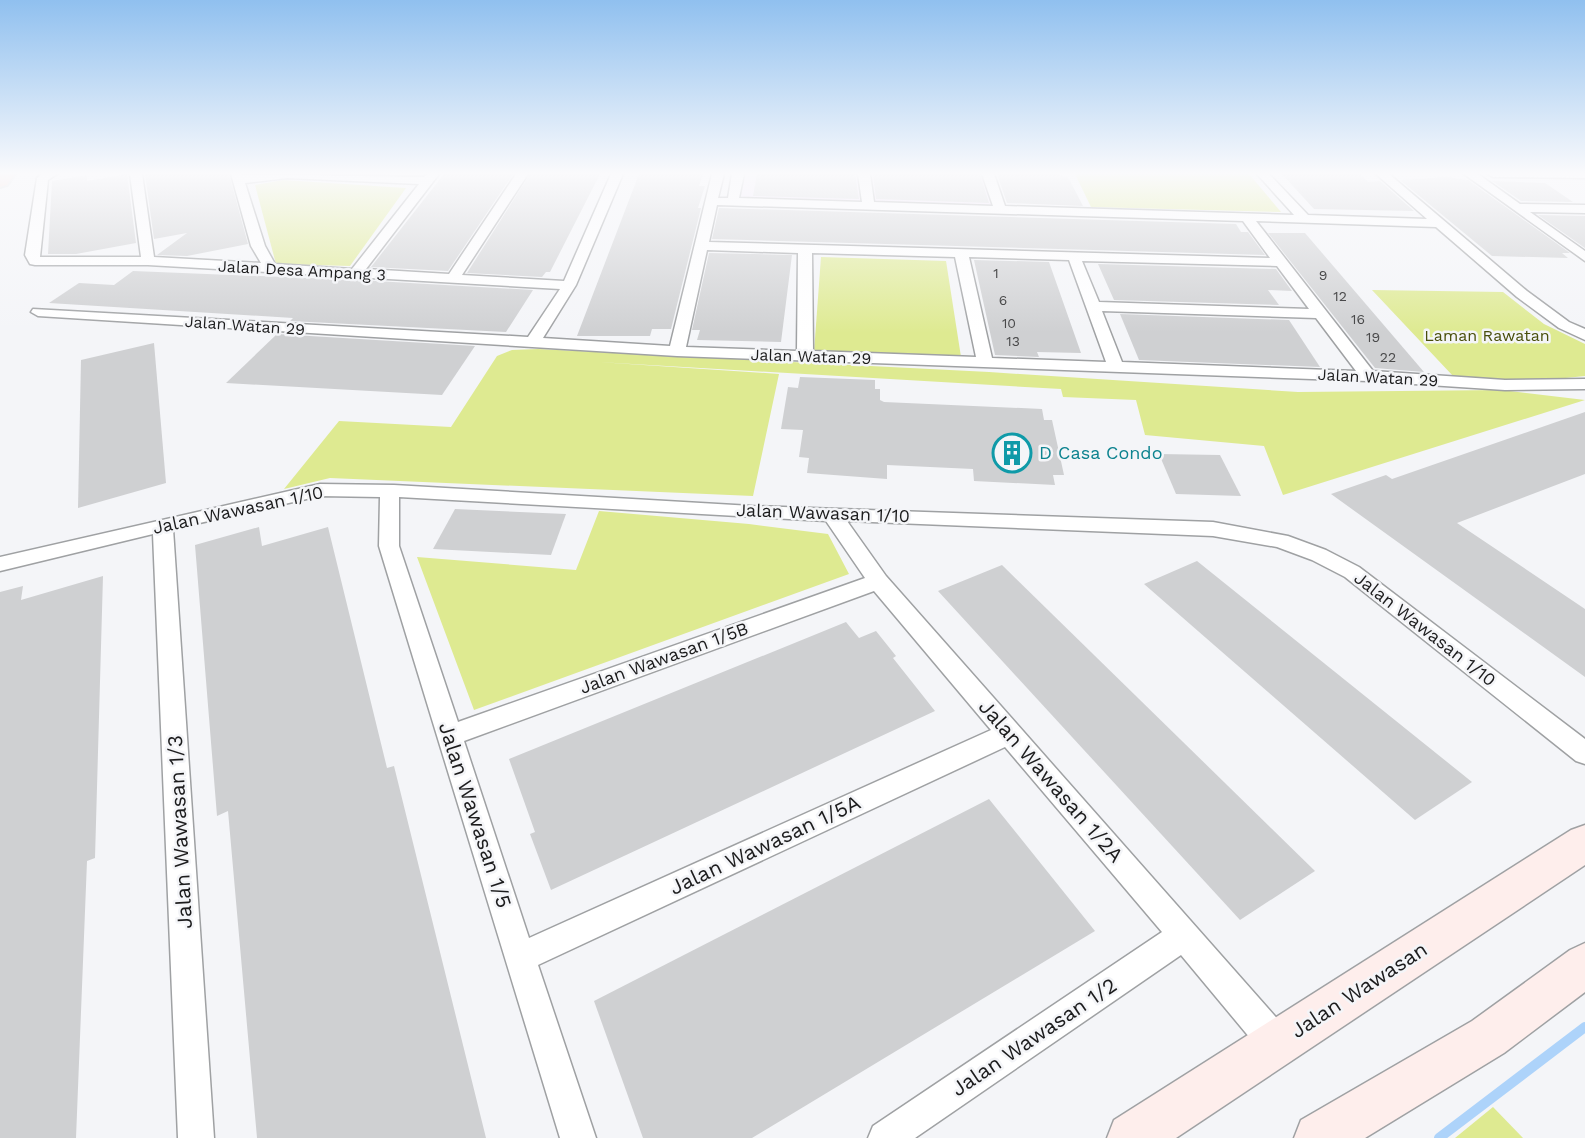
<svg xmlns="http://www.w3.org/2000/svg" width="1585" height="1138" viewBox="0 0 1585 1138" font-family="'Work Sans',sans-serif">
<style>
.commercial{fill:#f3e6fa}
.green{fill:#deea91}
.lines{fill:none;stroke-linecap:round;stroke-linejoin:round}
.stream{stroke:#add3fa;stroke-width:10}
.building{fill:#cfd0d2}
.minor-casing{stroke:#9fa1a3;stroke-width:3}
.secondary-casing{stroke:#9fa1a3;stroke-width:3}
.motorway-casing{stroke:#d2d2d2;stroke-width:4}
.minor{fill:#fff;fill-rule:evenodd}
.secondary{fill:#feeeec;fill-rule:evenodd}
.motorway{fill:#fbc7c0;fill-rule:evenodd}
.labels{text-anchor:middle;stroke-width:5;stroke-linejoin:round;paint-order:stroke}
.number-label{font-size:14px;fill:#49494a}
.far-street-label{font-size:16px;fill:#1c1c1d;stroke:#f4f5f8}
.far-park-label{font-size:16px;fill:#484e0a;stroke:#f4f5f8}
.culture-label{font-size:18px;fill:#0d838f;stroke:#f4f5f8;text-anchor:start}
.street-label{font-size:18px;fill:#1c1c1d;stroke:#f4f5f8}
.near-street-label{font-size:21px;fill:#1c1c1d;stroke:#f4f5f8}
</style>
<rect width="100%" height="100%" fill="#f4f5f8"/>
<polygon class="commercial" points="743,174 983,174 994,207 738,199"/>
<g class="green">
<polygon points="1075,174 1249,174 1281,212 1091,207"/>
<polygon points="283,180 406,188 350,266 276,264 255,185"/>
<polygon points="821,257 946,261 961,357 814,352"/>
<polygon points="1372,290 1503,292 1544,324 1585,344 1585,376 1527,382 1453,376"/>
<polygon points="538,349 989,372 1298,392 1502,390 1585,400 1283,495 1264,446 1145,435 1136,400 1063,397 1061,389 598,362 779,374 753,496 330,478 284,489 339,421 451,427 497,356 512,350"/>
<polygon points="599,511 749,524 828,534 849,574 474,710 417,557 576,570"/>
<polygon points="1493,1107 1523,1138 1455,1138"/>
</g>
<g class="lines">
<polyline class="stream" points="1439,1138 1585,1027"/>
</g>
<g class="building">
<polygon points="127,174 136,243 76,254 48,254 52,181 87,175 87,181"/>
<polygon points="145,174 229,174 248,244 187,256 157,255 187,233 154,239"/>
<polygon points="444,174 513,174 448,271 371,267"/>
<polygon points="530,174 600,174 550,272 546,272 542,277 467,273"/>
<polygon points="639,174 703,174 699,186 705,186 698,208 701,208 671,329 652,329 650,336 577,336"/>
<polygon points="757,174 855,174 859,199 753,196"/>
<polygon points="873,174 980,174 989,203 876,199"/>
<polygon points="997,174 1057,174 1068,177 1083,206 1007,203"/>
<polygon points="1282,174 1360,174 1368,182 1380,181 1414,211 1314,209"/>
<polygon points="1447,177 1468,180 1570,253 1562,253 1568,258 1492,256 1400,180"/>
<polygon points="1492,181 1545,183 1573,202 1521,201"/>
<polygon points="719,208 1236,224 1241,232 1248,232 1265,255 712,239"/>
<polygon points="1538,215 1585,216 1585,248"/>
<polygon points="1268,233 1305,233 1424,372 1375,368"/>
<polygon points="709,253 792,255 781,342 697,340 700,330 692,330"/>
<polygon points="974,260 1049,262 1081,353 1037,352 1039,357 995,355"/>
<polygon points="1098,264 1276,269 1292,291 1268,290 1279,305 1114,300"/>
<polygon points="133,271 358,280 533,290 506,332 290,321 293,318 49,303 79,283 114,285"/>
<polygon points="1120,314 1289,320 1320,367 1139,360"/>
<polygon points="277,334 475,346 442,395 226,383"/>
<polygon points="154,343 166,483 78,508 81,360"/>
<polygon points="800,377 875,380 875,389 880,389 880,400 884,402 1042,409 1044,420 1052,420 1064,475 1053,475 1055,485 974,481 973,469 887,465 887,479 807,473 809,458 799,457 803,430 781,429 788,387 798,388"/>
<polygon points="1585,412 1585,474 1457,523 1585,609 1585,677 1331,494 1386,475 1392,479"/>
<polygon points="1159,454 1220,455 1241,496 1176,494"/>
<polygon points="455,509 566,514 551,555 433,549"/>
<polygon points="259,527 262,546 328,527 387,768 394,766 486,1138 257,1138 228,811 217,816 195,545"/>
<polygon points="1197,561 1472,782 1415,820 1144,584"/>
<polygon points="1002,565 1315,871 1240,920 938,591"/>
<polygon points="103,576 95,858 87,861 76,1138 0,1138 0,592 23,586 21,600"/>
<polygon points="846,622 859,638 876,631 896,656 893,658 935,711 551,890 530,834 535,832 509,759"/>
<polygon points="989,799 1095,931 752,1138 643,1138 594,1001"/>
</g>
<g class="lines">
<defs>
<g id="minor">
<path d="M42,174h15l-9,6 -8,77h101l-11,-83h12l12,83 107,6 -10,-17 -20,-72 193,3 3,-3h12l-73,95 83,5 67,-100h12l-66,101 102,6 47,-107h12l-47,111 -33,53 127,8 42,-172h12l-6,24h10l4,-24h12l-5,24 123,4 -4,-28h12l4,28 119,4 -11,-32h12l11,32 289,9 -37,-41h12l39,41 119,4 -51,-45h13l138,117 42,31 16,7v11l-26,-12 -42,-31 -81,-70 -180,-6 117,150 132,9 80,-1v10l-80,1 -137,-9 -691,-25 -639,-40 -7,-4 2,-3 495,28 32,-48 -412,-24h-113l-5,-1 -5,-9 12,-77zM287,178l132,6 -67,85 -77,-5 -10,-18 -20,-63zM717,205l526,16 27,37 -561,-16zM707,250l91,3 -1,98 -111,-4zM812,253l143,4 21,100 -163,-6zM969,257l100,3 37,102 -114,-4zM1082,261l195,5 32,43 -210,-7zM1102,311l214,7 40,53 -234,-9z"/>
<polygon points="1464,174 1478,174 1520,204 1585,205 1585,213 1530,212 1585,251 1585,261"/>
<polygon points="1487,174 1585,174 1585,178 1493,177"/>
<path d="M320,484l74,1 358,21 461,16 75,14 38,14 33,17 226,172v25l-9,-3 -231,-184 -33,-17 -35,-13 -64,-11 -366,-15 39,55 403,456 4,12 -4,12 -12,4 -12,-4 -84,-101 -266,183h-47l5,-12 289,-194 -157,-185 -467,218 58,173h-36l-181,-592 1,-49 -60,-1 -147,33 41,609h-36l-25,-604 -153,37v-14zM399,497l427,24 39,57 -407,144 -59,-176zM874,591l117,139 -462,208 -65,-197z"/>
</g>
<g id="secondary">
<polygon points="1585,825 1585,865 1176,1138 1107,1138 1114,1120 1571,830"/>
<polygon points="1585,943 1585,992 1504,1053 1365,1138 1294,1138 1301,1120 1472,1021 1570,950"/>
</g>
<polygon id="motorway" points="0,174 15,174 7,185 0,187"/>
</defs>
<use href="#minor" class="minor-casing"/>
<use href="#secondary" class="secondary-casing"/>
<use href="#motorway" class="motorway-casing"/>
<use href="#minor" class="minor"/>
<use href="#secondary" class="secondary"/>
<use href="#motorway" class="motorway"/>
</g>
<linearGradient id="sky" x2="0" y2="1"><stop stop-color="#90c0ef"/><stop offset="0.52" stop-color="#fafafc"/><stop offset="1" stop-color="#fafafc" stop-opacity="0"/></linearGradient>
<rect width="1585" height="333" fill="url(#sky)"/>
<defs>
<symbol id="building-ring" viewBox="-11 -11 22 22"><circle r="9.5" fill="#f4f5f8" stroke="#0f9aa8" stroke-width="1.5"/><path d="M-4-6H4V6H1V3H-1V6H-4ZM-2.5-4.3h1.7v1.8h-1.7ZM.8-4.3h1.7v1.8H.8ZM-2.5-1h1.7V.8h-1.7ZM.8-1h1.7V.8H.8Z" fill="#0f9aa8"/></symbol>
</defs>
<g fill-rule="evenodd">
<use href="#building-ring" x="990" y="431" width="44" height="44"/>
</g>
<g class="labels">
<g class="number-label">
<text x="996" y="278">1</text>
<text x="1323" y="280">9</text>
<text x="1340" y="301">12</text>
<text x="1003" y="305">6</text>
<text x="1358" y="324">16</text>
<text x="1009" y="328">10</text>
<text x="1373" y="342">19</text>
<text x="1013" y="346">13</text>
<text x="1388" y="362">22</text>
</g>
<g class="far-street-label">
<text transform="translate(302 270) rotate(3)" y="6">Jalan Desa Ampang 3</text>
<text transform="translate(245 325) rotate(4)" y="6">Jalan Watan 29</text>
<text transform="translate(811 356) rotate(2)" y="6">Jalan Watan 29</text>
<text transform="translate(1378 377) rotate(3)" y="6">Jalan Watan 29</text>
</g>
<g class="far-park-label">
<text x="1487" y="341">Laman Rawatan</text>
</g>
<g class="culture-label">
<text x="1039" y="459">D Casa Condo</text>
</g>
<g class="street-label">
<text transform="translate(238 510) rotate(-12)" y="6">Jalan Wawasan 1/10</text>
<text transform="translate(823 513) rotate(2)" y="6">Jalan Wawasan 1/10</text>
<text transform="translate(1425 629) rotate(38)" y="6">Jalan Wawasan 1/10</text>
<text transform="translate(664 658) rotate(-20)" y="6">Jalan Wawasan 1/5B</text>
</g>
<g class="near-street-label">
<text transform="translate(1051 781) rotate(49)" y="7">Jalan Wawasan 1/2A</text>
<text transform="translate(475 815) rotate(72)" y="7">Jalan Wawasan 1/5</text>
<text transform="translate(180 832) rotate(-93)" y="7">Jalan Wawasan 1/3</text>
<text transform="translate(765 845) rotate(-25)" y="7">Jalan Wawasan 1/5A</text>
<text transform="translate(1359 990) rotate(-33)" y="7">Jalan Wawasan</text>
<text transform="translate(1034 1037) rotate(-34)" y="7">Jalan Wawasan 1/2</text>
</g>
</g>
</svg>
